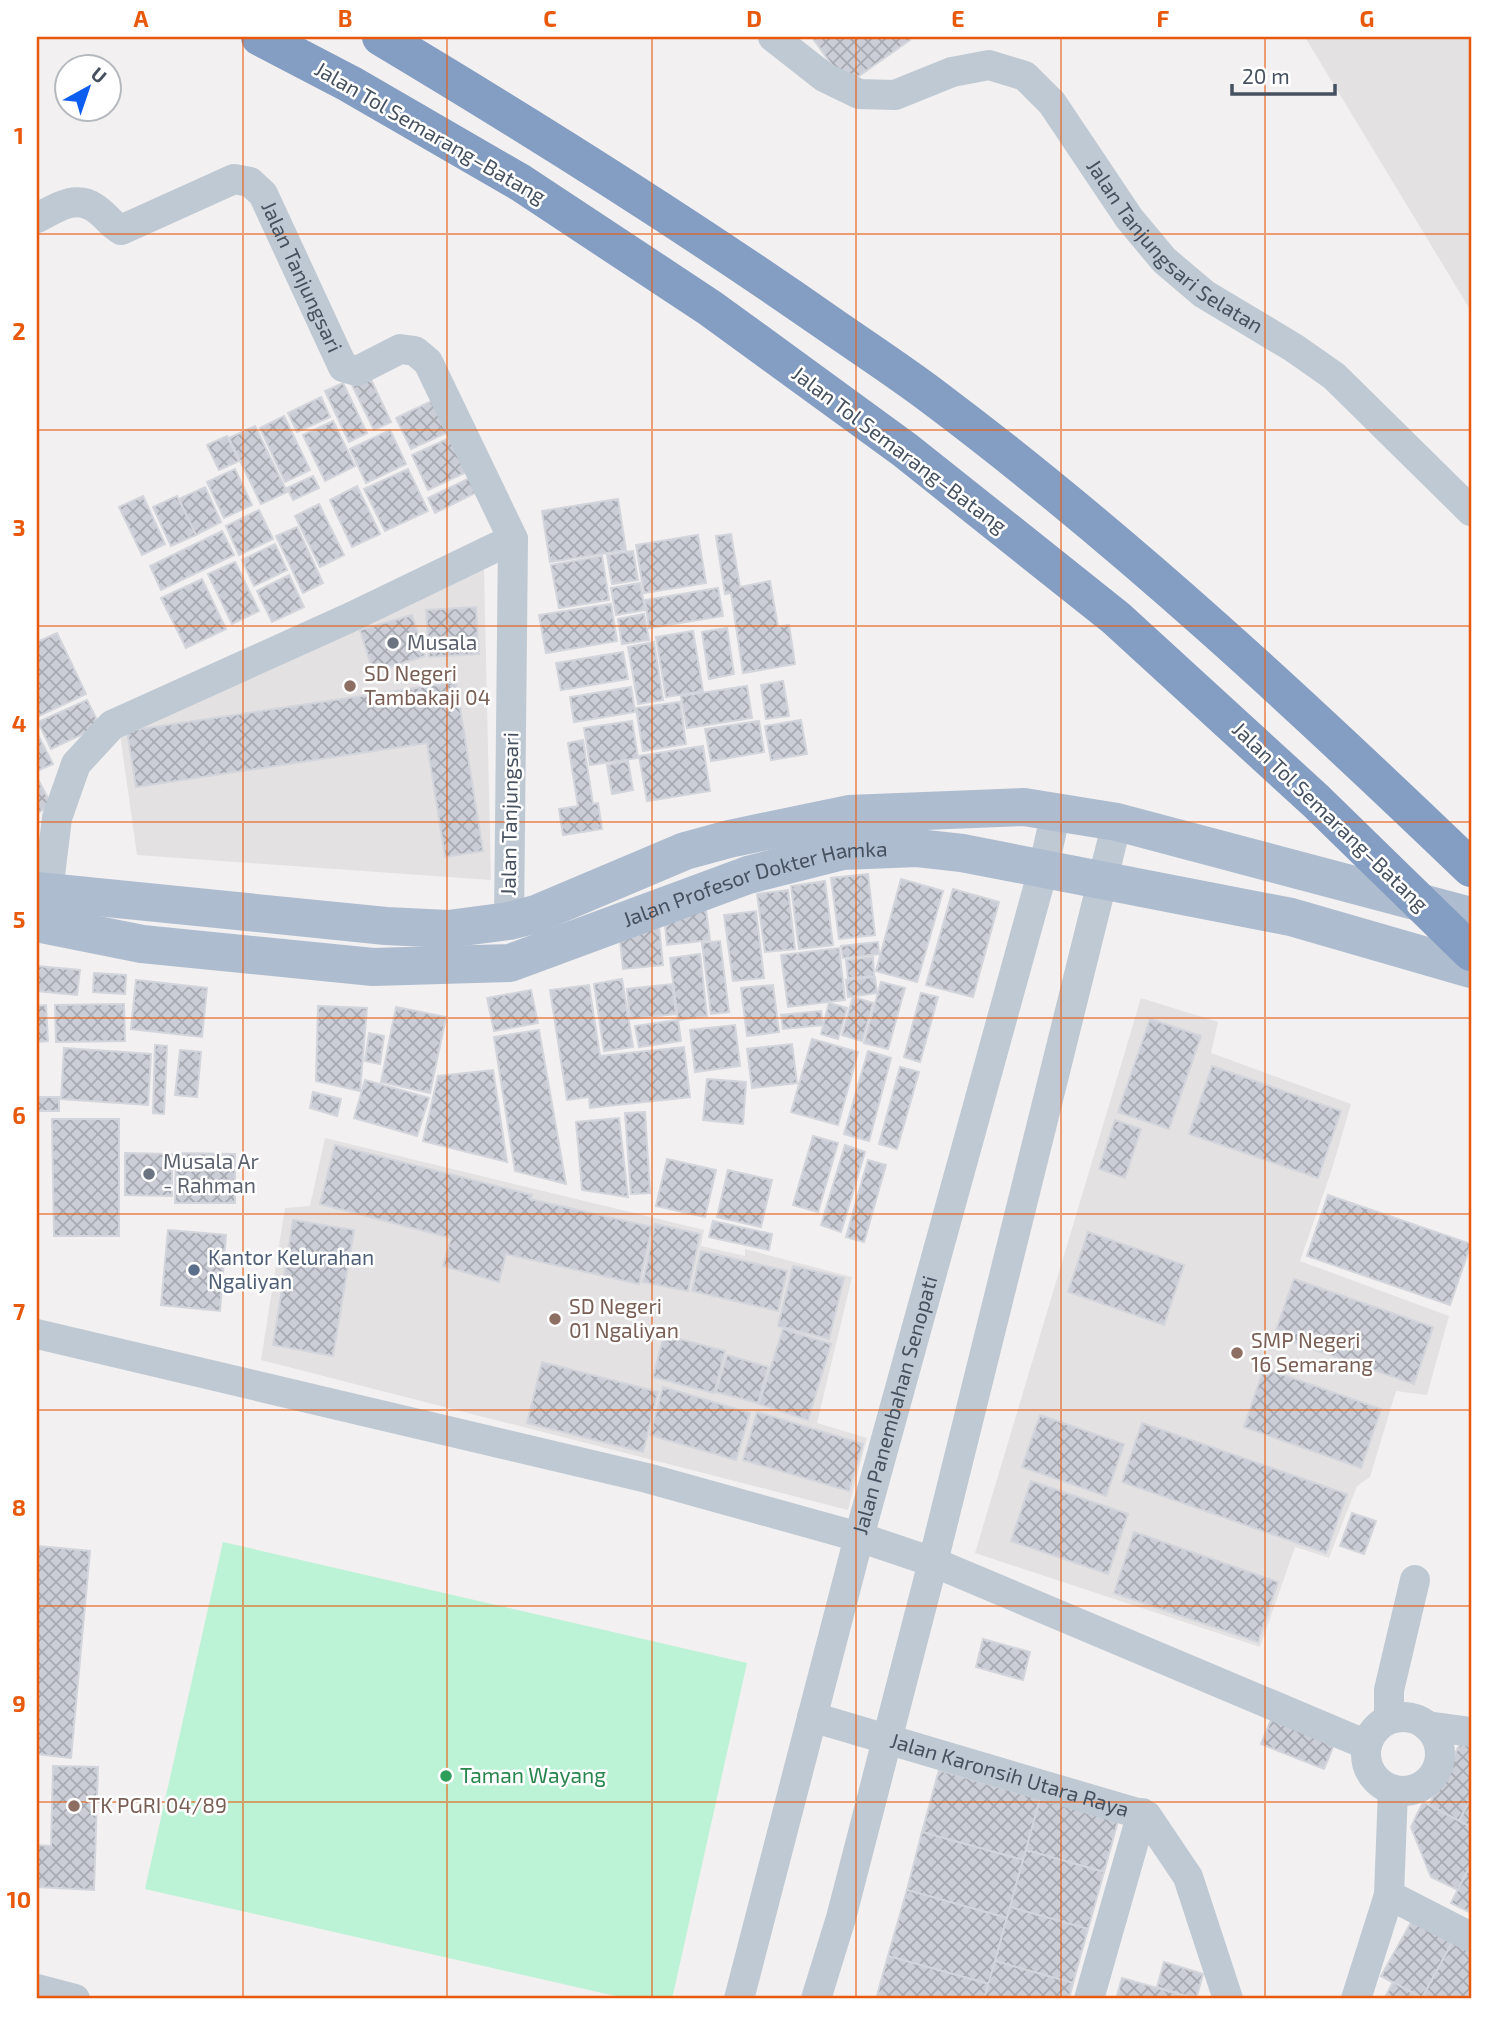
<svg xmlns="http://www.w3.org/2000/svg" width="1508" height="2036" viewBox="0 0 1508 2036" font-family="'Exo 2',sans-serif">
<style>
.education{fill:#e3e1e2}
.garden{fill:#bcf2d5}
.building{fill:url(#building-cross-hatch);stroke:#d3d5dc;stroke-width:2}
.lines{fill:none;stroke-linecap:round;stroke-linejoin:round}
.minor{stroke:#bfc9d3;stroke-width:30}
.primary{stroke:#aebcd0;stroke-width:38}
.motorway{stroke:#849dc2;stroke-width:38}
.grid{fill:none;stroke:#e8590c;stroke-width:2;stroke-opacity:0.55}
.worship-dot{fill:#6b7280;stroke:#fff;stroke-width:2.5}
.education-dot{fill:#8d6e63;stroke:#fff;stroke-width:2.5}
.service-dot{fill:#5c6f8a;stroke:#fff;stroke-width:2.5}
.leisure-dot{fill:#2e9e5b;stroke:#fff;stroke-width:2.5}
.labels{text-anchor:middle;stroke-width:5;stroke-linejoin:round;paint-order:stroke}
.street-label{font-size:21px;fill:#46515f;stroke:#fff}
.worship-label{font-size:21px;fill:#5b616d;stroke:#fff;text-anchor:start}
.education-label{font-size:21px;fill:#785e54;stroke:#fff;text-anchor:start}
.service-label{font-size:21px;fill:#4e5e75;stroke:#fff;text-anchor:start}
.leisure-label{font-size:21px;fill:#27864d;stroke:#fff;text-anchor:start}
.neatline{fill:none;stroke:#e8590c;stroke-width:2.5}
.grid-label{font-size:23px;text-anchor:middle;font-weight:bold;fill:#e8590c}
</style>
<defs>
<pattern id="building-cross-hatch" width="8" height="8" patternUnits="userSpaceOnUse" patternTransform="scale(1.75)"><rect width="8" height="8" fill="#cbced6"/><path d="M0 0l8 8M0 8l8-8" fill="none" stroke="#a7aab1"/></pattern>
</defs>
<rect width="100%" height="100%" fill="#f2f0f0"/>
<g class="education">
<polygon points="1305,37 1471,37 1471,311"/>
<polygon points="484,569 491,880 137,855 119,727"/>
<polygon points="1141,998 1218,1022 1211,1053 1351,1104 1332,1169 1300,1261 1449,1316 1427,1395 1396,1391 1370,1477 1357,1486 1329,1558 1295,1547 1260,1647 975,1553"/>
<polygon points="325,1138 704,1230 701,1246 745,1256 745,1249 852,1277 817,1423 867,1438 848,1510 261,1360 285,1208 310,1206"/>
</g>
<polygon class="garden" points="223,1542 747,1663 672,1999 629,1999 145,1889"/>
<g class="building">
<polygon points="812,37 908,37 910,40 846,85"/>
<polygon points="367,371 391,422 374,430 349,379"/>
<polygon points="343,383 367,433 349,442 325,391"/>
<polygon points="442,396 457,428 411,449 396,418"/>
<polygon points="321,397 330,417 297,432 288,413"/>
<polygon points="284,416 310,470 285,482 260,428"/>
<polygon points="333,421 355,466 325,481 303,435"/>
<polygon points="255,426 287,492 261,504 229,438"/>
<polygon points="390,430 406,464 366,483 350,449"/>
<polygon points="456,435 473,469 428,490 412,455"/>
<polygon points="227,436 239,461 219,470 207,445"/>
<polygon points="235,469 252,505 224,518 207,482"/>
<polygon points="408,469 428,511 385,531 364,489"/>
<polygon points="313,476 319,488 293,500 287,488"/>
<polygon points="474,476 481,490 435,513 428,498"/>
<polygon points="357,486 380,534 352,547 330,500"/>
<polygon points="205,487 221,522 196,535 179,499"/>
<polygon points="143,496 165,544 142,555 119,507"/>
<polygon points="177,496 196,535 171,546 153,507"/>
<polygon points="618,499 626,550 550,562 542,511"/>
<polygon points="319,504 344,555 320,567 295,516"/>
<polygon points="259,510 273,539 239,555 226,526"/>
<polygon points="297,527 323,583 303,593 276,536"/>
<polygon points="222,531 234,555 161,590 150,566"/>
<polygon points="731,534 740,587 770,581 778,627 789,625 795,664 743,673 731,593 725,594 716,536"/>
<polygon points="698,535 706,583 644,593 636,545"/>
<polygon points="275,544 287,570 254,586 242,560"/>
<polygon points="633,551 638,580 612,584 607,555"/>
<polygon points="602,556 609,600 559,608 551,565"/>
<polygon points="235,562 259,611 232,624 208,574"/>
<polygon points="289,575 304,607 272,622 257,591"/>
<polygon points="202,579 226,629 186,648 161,598"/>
<polygon points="640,583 645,610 616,615 611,588"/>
<polygon points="718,588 723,616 649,628 645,600"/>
<polygon points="611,604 617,641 546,653 539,615"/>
<polygon points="476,607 479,654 429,657 426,610"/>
<polygon points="644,614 649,640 622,644 618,619"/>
<polygon points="412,615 425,656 373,672 360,630"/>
<polygon points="727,628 734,674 709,679 702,632"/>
<polygon points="693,631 703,691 666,697 656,637"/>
<polygon points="57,633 86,694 39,716 37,712 37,642"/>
<polygon points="654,642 663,700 638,704 628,647"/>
<polygon points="623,652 628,679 561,690 556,663"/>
<polygon points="783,681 789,716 766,719 761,685"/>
<polygon points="456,682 483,851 445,857 427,743 136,787 127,731"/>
<polygon points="747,686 752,718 687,728 681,696"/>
<polygon points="631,687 635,712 574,722 570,697"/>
<polygon points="87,700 100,726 51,749 38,722"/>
<polygon points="680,702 686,744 643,751 636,708"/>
<polygon points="801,720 807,754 771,760 765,726"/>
<polygon points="632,721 638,758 590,765 584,728"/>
<polygon points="759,721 764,752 711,761 705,729"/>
<polygon points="37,733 53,764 37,771"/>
<polygon points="583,740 593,804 598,803 602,829 563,835 559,809 578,806 568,743"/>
<polygon points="703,746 710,791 647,801 639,756"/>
<polygon points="628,761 633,790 612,794 607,765"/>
<polygon points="39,781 52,806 37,813 37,782"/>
<polygon points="868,874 875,935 839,939 831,878"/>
<polygon points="901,879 943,891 917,982 876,971"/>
<polygon points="825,881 833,945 799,949 791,886"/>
<polygon points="953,889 999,902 973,997 926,985"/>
<polygon points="788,890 795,949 765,952 757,894"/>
<polygon points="706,910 710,940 667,945 664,915"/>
<polygon points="756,911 764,978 733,981 724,915"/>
<polygon points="659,926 663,965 623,969 619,930"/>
<polygon points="720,941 729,1012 711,1014 702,943"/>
<polygon points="878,942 879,954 843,958 841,946"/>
<polygon points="839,948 845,1000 788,1007 781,955"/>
<polygon points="700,954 707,1016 678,1020 670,958"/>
<polygon points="873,957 874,976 848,978 846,960"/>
<polygon points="37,966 80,970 77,995 37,991"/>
<polygon points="94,973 126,975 125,994 93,992"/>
<polygon points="875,977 877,993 848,997 846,980"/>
<polygon points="622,979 633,1047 604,1051 594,984"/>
<polygon points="136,980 207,988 202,1037 131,1029"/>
<polygon points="881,982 905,988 888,1049 864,1043"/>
<polygon points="672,984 676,1014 630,1019 627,989"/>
<polygon points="589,985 600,1056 684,1047 690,1097 590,1108 589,1097 567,1100 550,990"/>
<polygon points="773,985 779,1032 747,1036 741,988"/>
<polygon points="531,990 538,1023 494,1031 487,998"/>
<polygon points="921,993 938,997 920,1062 904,1057"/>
<polygon points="853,997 873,1003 862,1041 842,1035"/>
<polygon points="829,1003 847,1008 838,1039 821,1034"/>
<polygon points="124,1004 125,1041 56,1042 55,1005"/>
<polygon points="46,1005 48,1041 37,1042 37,1006"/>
<polygon points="318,1006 367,1008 360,1091 316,1081"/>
<polygon points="396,1007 446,1017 430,1093 381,1082"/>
<polygon points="821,1011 823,1025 783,1029 781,1015"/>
<polygon points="1150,1019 1201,1036 1169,1129 1118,1112"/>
<polygon points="678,1020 681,1041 639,1047 635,1026"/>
<polygon points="735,1025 740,1066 695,1072 690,1030"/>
<polygon points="539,1030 566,1184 515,1171 494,1037"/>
<polygon points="369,1033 384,1036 380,1064 365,1061"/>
<polygon points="812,1039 858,1052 838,1125 791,1112"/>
<polygon points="792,1044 797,1083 752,1088 747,1049"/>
<polygon points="155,1045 167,1046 164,1114 153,1113"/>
<polygon points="64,1048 151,1054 148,1105 61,1099"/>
<polygon points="180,1050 201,1052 197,1097 175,1095"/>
<polygon points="868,1051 891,1058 869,1141 844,1134"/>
<polygon points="1212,1066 1341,1111 1318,1178 1189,1134"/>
<polygon points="900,1067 919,1072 897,1149 879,1144"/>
<polygon points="493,1070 507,1162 423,1141 438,1076"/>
<polygon points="707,1079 746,1082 743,1124 703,1120"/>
<polygon points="365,1080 429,1098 417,1136 354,1118"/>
<polygon points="313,1092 341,1099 337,1116 310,1108"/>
<rect x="37" y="1097" width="22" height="14"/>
<polygon points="645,1112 650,1193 631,1194 625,1113"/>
<polygon points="619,1118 628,1197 582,1190 576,1122"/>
<polygon points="52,1119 119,1119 119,1236 54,1236"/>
<polygon points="1115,1120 1141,1129 1125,1178 1099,1169"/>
<polygon points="813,1136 838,1143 818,1212 793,1205"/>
<polygon points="335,1145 532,1195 530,1199 652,1227 639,1284 506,1254 499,1282 443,1266 451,1238 320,1204"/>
<polygon points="845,1145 865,1152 841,1232 821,1225"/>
<polygon points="125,1153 172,1154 172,1196 125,1195"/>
<polygon points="176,1153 235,1154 235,1203 175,1203"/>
<polygon points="667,1159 716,1170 705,1217 656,1206"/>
<polygon points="868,1160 886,1165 864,1242 846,1237"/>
<polygon points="728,1170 772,1180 761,1227 717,1217"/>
<polygon points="1328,1195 1471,1244 1450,1305 1307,1256"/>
<polygon points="293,1220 354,1230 333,1356 273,1345"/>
<polygon points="713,1221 772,1234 769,1250 709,1237"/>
<polygon points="655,1224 700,1234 688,1291 643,1282"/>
<polygon points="168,1230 226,1235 220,1311 161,1305"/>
<polygon points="1088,1232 1184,1265 1164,1325 1068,1292"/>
<polygon points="701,1251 787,1271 778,1311 692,1291"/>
<polygon points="793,1266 844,1278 829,1339 778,1326"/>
<polygon points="1294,1279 1433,1327 1414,1384 1274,1336"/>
<polygon points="783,1329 831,1344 808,1420 759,1404"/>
<polygon points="664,1335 725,1351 714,1393 653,1377"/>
<polygon points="727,1355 768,1367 758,1403 716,1392"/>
<polygon points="542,1362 658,1392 643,1452 527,1423"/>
<polygon points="1264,1368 1381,1409 1361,1468 1244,1427"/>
<polygon points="663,1387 750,1413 736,1460 650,1435"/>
<polygon points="757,1412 863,1444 849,1491 743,1460"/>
<polygon points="1040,1415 1124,1444 1106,1496 1022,1467"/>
<polygon points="1142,1423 1347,1494 1326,1553 1122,1482"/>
<polygon points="1031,1481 1128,1514 1108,1574 1011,1541"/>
<polygon points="1352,1513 1376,1521 1364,1554 1340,1546"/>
<polygon points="1134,1532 1278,1582 1258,1642 1114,1593"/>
<polygon points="38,1546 90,1551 71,1758 37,1754"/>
<polygon points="983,1639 1030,1652 1023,1680 976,1667"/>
<polygon points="1273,1715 1336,1740 1324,1769 1261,1744"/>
<polygon points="1462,1740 1471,1745 1471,1798 1459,1821 1429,1805"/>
<polygon points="53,1766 98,1767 94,1890 37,1887 37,1845 51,1846"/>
<polygon points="939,1770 1040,1799 1023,1860 922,1832"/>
<polygon points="1471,1798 1471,1827 1459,1821"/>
<polygon points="1040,1799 1118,1821 1104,1872 1026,1850"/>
<polygon points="1423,1802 1471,1827 1471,1864 1458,1890 1431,1877 1411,1827"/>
<polygon points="922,1832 1023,1860 1007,1918 907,1890"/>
<polygon points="1026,1850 1104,1872 1088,1929 1010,1907"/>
<polygon points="1471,1864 1471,1913 1451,1903"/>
<polygon points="907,1890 1007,1918 989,1984 888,1956"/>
<polygon points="1010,1907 1088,1929 1073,1983 995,1961"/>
<polygon points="1414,1917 1454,1939 1422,1998 1381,1976"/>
<polygon points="1454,1939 1471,1948 1471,1990 1466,1999 1424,1999 1422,1998"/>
<polygon points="888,1956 989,1984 984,1999 876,1999"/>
<polygon points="995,1961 1073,1983 1069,1999 984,1999"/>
<polygon points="1164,1962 1203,1974 1196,1999 1157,1987"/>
<polygon points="1122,1978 1196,1999 1116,1999"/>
<polygon points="1393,1982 1422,1998 1424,1999 1384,1999"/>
</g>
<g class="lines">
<g class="minor">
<path id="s1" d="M773,37l51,40 35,17 36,1 57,-23 37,-7 36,11 27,27 77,115 35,42 40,34 90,54 40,28 137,135"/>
<path id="s2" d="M37,218c18,-9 38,-24 58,-10 10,6 15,16 26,22l113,-51 16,3 13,12 80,173 14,4 43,-22 15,2 13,11 85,177 -4,382"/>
<polyline points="48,892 57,818 76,764 112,725 349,618 513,539"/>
<polyline points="37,1334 647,1478 859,1537 933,1562 1367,1745"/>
<circle cx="1403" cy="1754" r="37"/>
<path id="s3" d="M812,1717l335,99 41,61 40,122"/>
<polyline points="1389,1719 1389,1690 1415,1580"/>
<polyline points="1427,1726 1471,1732"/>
<polyline points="1389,1895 1471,1937"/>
<polyline points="37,1989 75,1999"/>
<path id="s4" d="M739,1999l120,-462 184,-667 13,-58"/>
<polyline points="816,1999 841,1918 933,1562 1117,822"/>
<polyline points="1089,1999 1142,1813"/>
<polyline points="1356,1999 1389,1895 1393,1790"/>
</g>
<g class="primary">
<polyline points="37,891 386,926 448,929 509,921 536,914 685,851 729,839 849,814 1024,807 1117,822 1471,916"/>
<path id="s5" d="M37,923l105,21 231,23 137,-4 238,-88 94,-24 75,-3 45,5 329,64 180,52"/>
</g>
<g class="motorway">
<polyline points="260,37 350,84 521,183 710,308 905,450 1116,618 1316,801 1471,952"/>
<path d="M381,37c152,91 302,185 448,287 36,25 73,49 107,75 190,143 364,305 535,469"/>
</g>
</g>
<path class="grid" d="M243,37v1962M447,37v1962M652,37v1962M856,37v1962M1061,37v1962M1265,37v1962M37,234h1434M37,430h1434M37,626h1434M37,822h1434M37,1018h1434M37,1214h1434M37,1410h1434M37,1606h1434M37,1802h1434"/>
<g class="worship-dot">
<circle cx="393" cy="643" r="7"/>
<circle cx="149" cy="1174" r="7"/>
</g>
<g class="education-dot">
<circle cx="350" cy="686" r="7"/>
<circle cx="555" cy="1319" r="7"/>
<circle cx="1237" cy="1353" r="7"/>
<circle cx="74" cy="1806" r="7"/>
</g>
<circle class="service-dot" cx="194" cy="1270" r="7"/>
<circle class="leisure-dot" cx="446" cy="1776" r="7"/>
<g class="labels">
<g class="street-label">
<text transform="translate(430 133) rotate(30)" y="7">Jalan Tol Semarang–Batang</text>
<text dy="7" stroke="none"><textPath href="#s1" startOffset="506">Jalan Tanjungsari Selatan</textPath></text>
<text dy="7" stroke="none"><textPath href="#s2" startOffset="346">Jalan Tanjungsari</textPath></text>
<text transform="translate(899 450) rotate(37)" y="7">Jalan Tol Semarang–Batang</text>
<text transform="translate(510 814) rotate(-89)" y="7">Jalan Tanjungsari</text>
<text transform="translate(1330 817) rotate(44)" y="7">Jalan Tol Semarang–Batang</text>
<text dy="7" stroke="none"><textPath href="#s5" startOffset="735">Jalan Profesor Dokter Hamka</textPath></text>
<text dy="7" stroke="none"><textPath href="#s4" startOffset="614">Jalan Panembahan Senopati</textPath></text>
<text dy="7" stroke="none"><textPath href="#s3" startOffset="206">Jalan Karonsih Utara Raya</textPath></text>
</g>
<g class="worship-label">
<text x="407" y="650">Musala</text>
<text x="163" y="1169">Musala Ar<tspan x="163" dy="24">- Rahman</tspan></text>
</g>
<g class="education-label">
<text x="364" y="681">SD Negeri<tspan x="364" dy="24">Tambakaji 04</tspan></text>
<text x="569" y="1314">SD Negeri<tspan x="569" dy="24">01 Ngaliyan</tspan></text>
<text x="1251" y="1348">SMP Negeri<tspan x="1251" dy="24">16 Semarang</tspan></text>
<text x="88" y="1813">TK PGRI 04/89</text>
</g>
<g class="service-label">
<text x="208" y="1265">Kantor Kelurahan<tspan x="208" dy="24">Ngaliyan</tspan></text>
</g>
<g class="leisure-label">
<text x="460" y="1783">Taman Wayang</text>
</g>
</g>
<rect width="1508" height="2036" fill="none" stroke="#ffffff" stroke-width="77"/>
<g transform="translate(88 88) rotate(40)"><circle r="33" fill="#ffffff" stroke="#b5b9bf" stroke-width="2"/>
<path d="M0-5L12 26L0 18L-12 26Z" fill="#0c5df0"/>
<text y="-10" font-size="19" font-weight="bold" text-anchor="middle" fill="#46515f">U</text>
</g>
<path d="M1232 84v10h103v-10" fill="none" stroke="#46515f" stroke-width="3.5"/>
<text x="1242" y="84" font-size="21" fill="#46515f" stroke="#ffffff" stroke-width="5" paint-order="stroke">20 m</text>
<rect x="38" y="38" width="1432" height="1959" class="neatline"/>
<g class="grid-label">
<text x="141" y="27">A</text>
<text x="345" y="27">B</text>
<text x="550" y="27">C</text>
<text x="754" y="27">D</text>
<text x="958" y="27">E</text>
<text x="1163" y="27">F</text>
<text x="1367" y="27">G</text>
<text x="19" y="144">1</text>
<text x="19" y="340">2</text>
<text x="19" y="536">3</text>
<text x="19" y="732">4</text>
<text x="19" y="928">5</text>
<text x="19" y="1124">6</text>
<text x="19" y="1320">7</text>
<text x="19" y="1516">8</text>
<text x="19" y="1712">9</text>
<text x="19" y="1908">10</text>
</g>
</svg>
